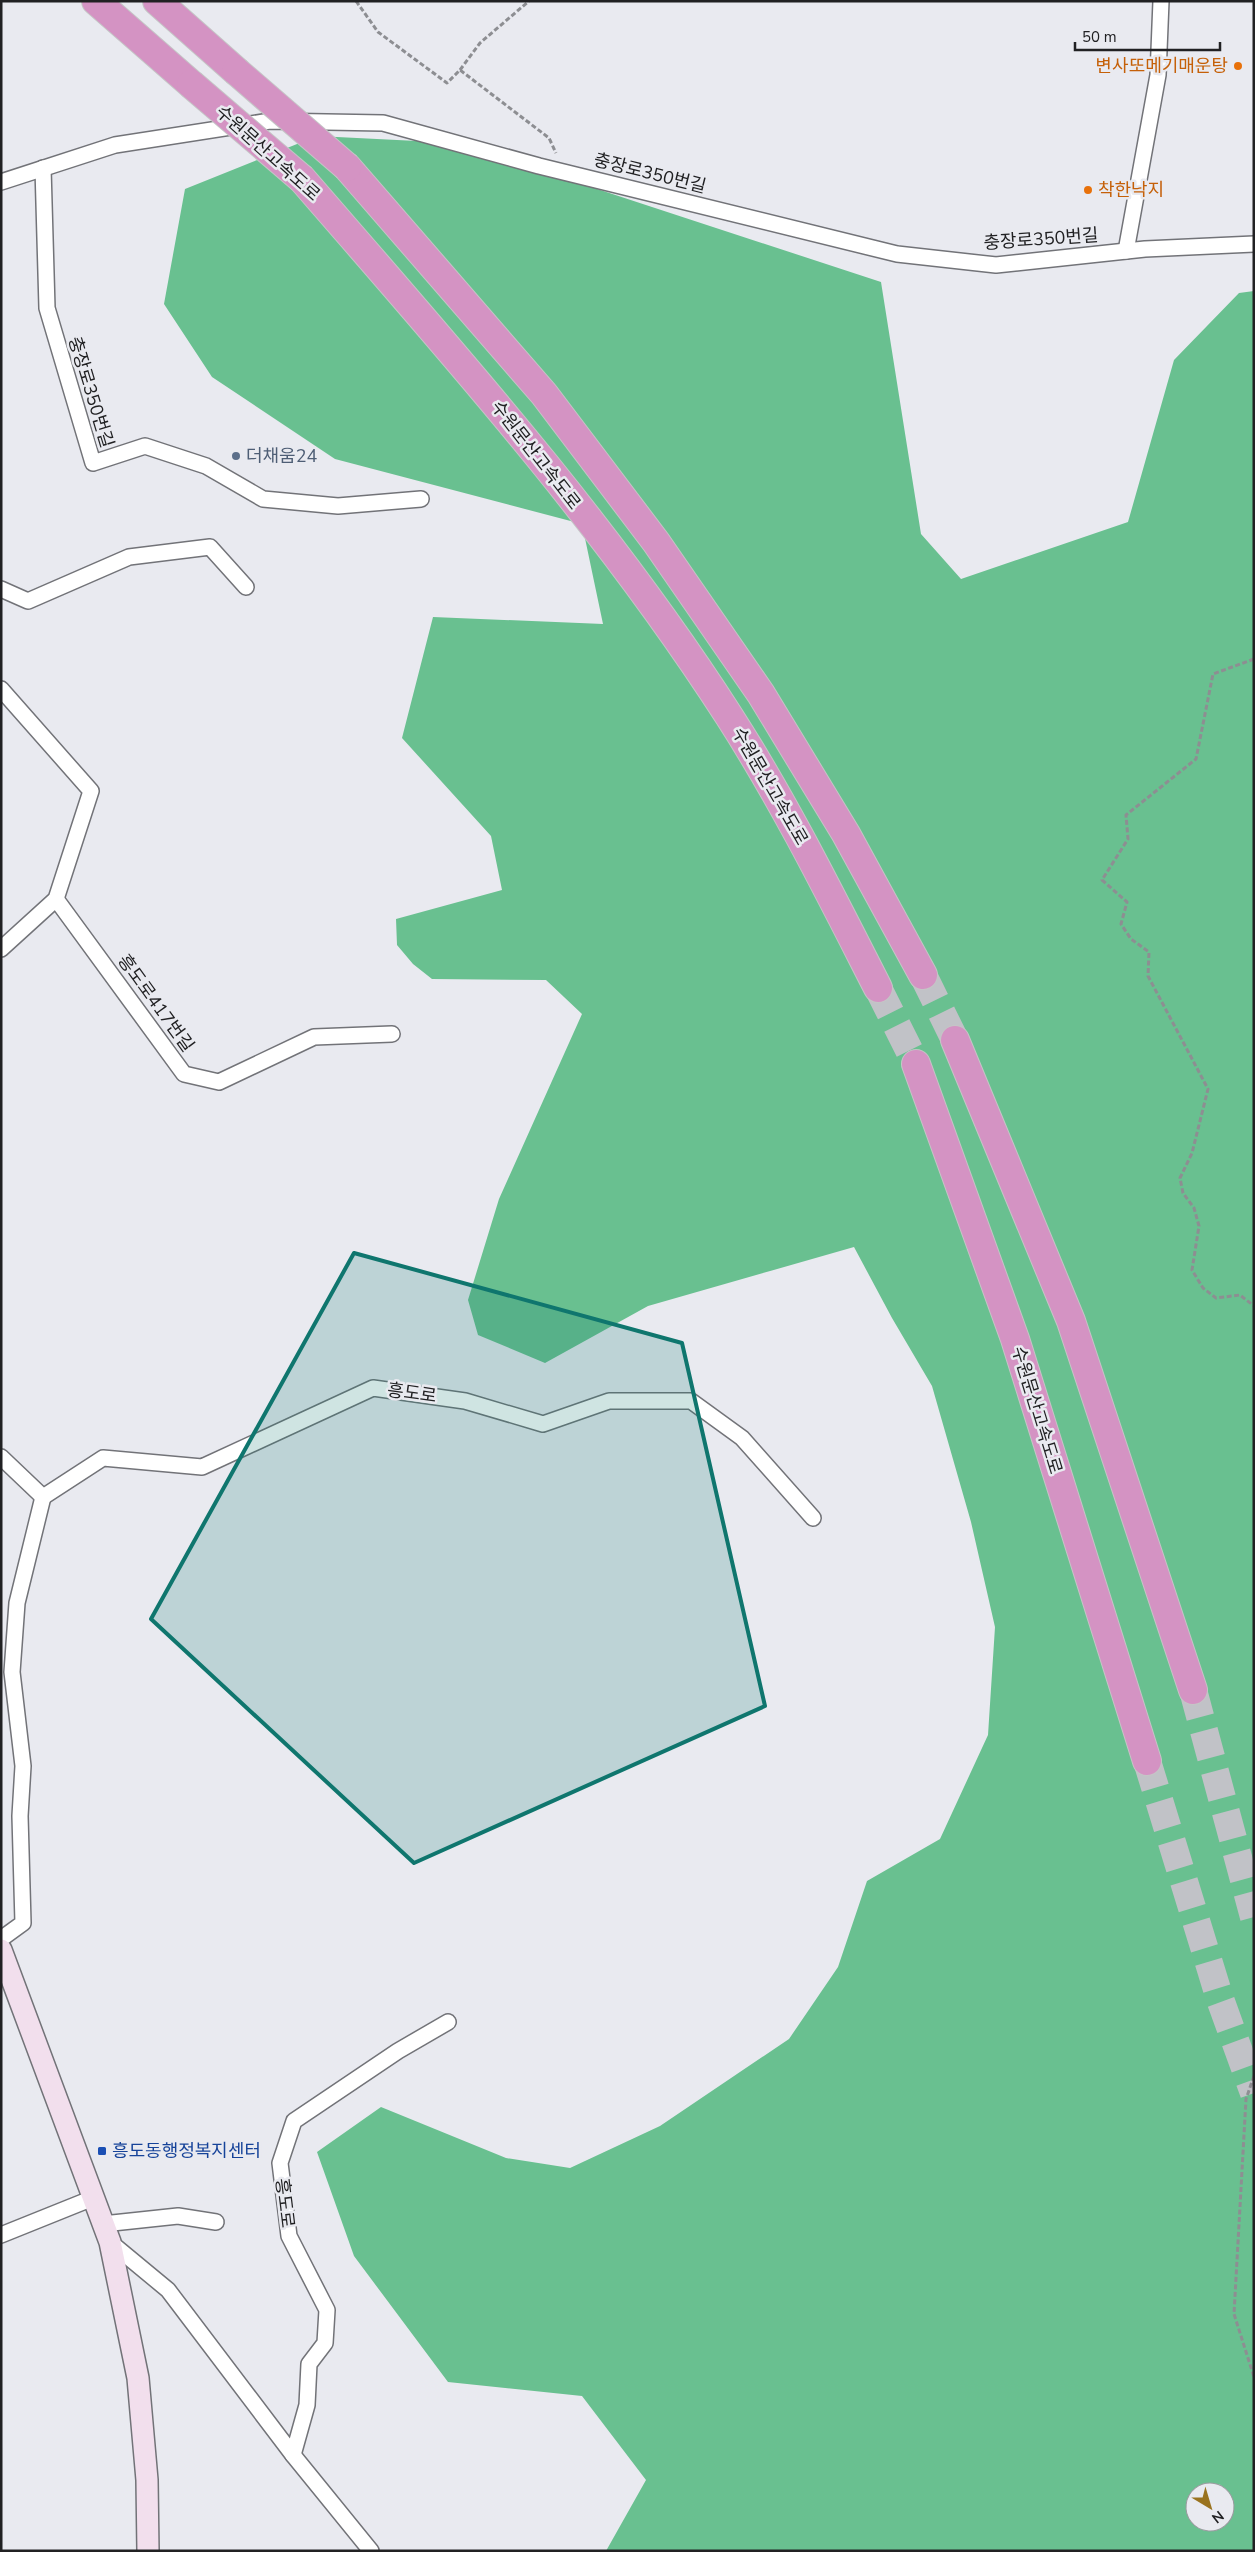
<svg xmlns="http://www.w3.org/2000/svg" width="1255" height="2552" viewBox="0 0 1255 2552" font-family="'Nunito Sans','Noto Sans KR',sans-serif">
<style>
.forest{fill:#69c090;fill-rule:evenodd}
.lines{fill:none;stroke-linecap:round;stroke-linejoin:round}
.highway-tunnel{stroke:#c1c2c7;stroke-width:28;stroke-dasharray:28 14;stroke-linecap:butt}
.street-casing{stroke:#727378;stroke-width:18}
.secondary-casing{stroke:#727378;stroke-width:24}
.highway-casing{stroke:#c5c5c6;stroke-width:30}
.path{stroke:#8d8e92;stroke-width:3;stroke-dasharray:5 2.5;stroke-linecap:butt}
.street{stroke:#fff;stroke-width:15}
.secondary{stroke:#f2dfed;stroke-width:21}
.highway{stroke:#d493c3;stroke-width:28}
.highway-bridge-casing{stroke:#c5c5c6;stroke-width:30;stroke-linecap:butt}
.highway-bridge{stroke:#d493c3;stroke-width:28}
.marked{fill:#0f766e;fill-opacity:0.2;stroke:#0f766e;stroke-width:4;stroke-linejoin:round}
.food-dot{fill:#e8710a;stroke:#e9eaf0;stroke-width:2}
.service-dot{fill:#5c6f8a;stroke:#e9eaf0;stroke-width:2}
.transit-dot{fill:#1a4fb4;stroke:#e9eaf0;stroke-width:2}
.labels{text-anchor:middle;stroke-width:5;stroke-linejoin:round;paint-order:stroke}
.food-label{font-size:18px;fill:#c56008;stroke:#e9eaf0;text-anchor:end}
.street-label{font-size:18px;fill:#212123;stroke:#e9eaf0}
.service-label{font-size:18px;fill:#4e5e75;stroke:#e9eaf0;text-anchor:start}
.transit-label{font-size:18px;fill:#164399;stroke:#e9eaf0;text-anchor:start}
</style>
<rect width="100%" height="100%" fill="#e9eaf0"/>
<path class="forest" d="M317,136l140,7 424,139 40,252 40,45 167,-57 46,-162 65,-67 15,-2v2260h-648l40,-71 -64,-84 -134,-14 -94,-126 -37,-104 64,-45 125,51 64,10 90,-42 129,-87 49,-72 29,-86 73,-42 48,-104 7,-108 -24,-105 -39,-136 -40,-68 -38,-71 -206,59 -103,57 -67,-28 -10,-35 31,-101 83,-185 -36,-34 -114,-1 -19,-15 -16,-19 -1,-26 106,-29 -11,-54 -89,-98 31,-121 170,7 -21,-100 -247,-65 -123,-82 -48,-73 21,-115zM1195,2492h30v30h-30z"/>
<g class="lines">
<g class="highway-tunnel">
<polyline points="923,975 955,1040"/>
<polyline points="878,988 916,1064"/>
<polyline points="1193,1690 1254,1917"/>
<polyline points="1147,1761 1220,1999 1254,2093"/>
</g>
<defs>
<g id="street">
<polyline points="43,168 47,308 93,463 145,446 206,466 263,499 338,506 421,499"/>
<polyline points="1,182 115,145 270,121 383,123 539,166 897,254 996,265 1145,249 1254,244"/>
<polyline points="1126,251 1158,75 1161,1"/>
<polyline points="1,589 28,601 129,557 210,547 246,587"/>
<polyline points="1,689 91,791 56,899 1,949"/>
<polyline points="56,899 184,1074 219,1082 314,1037 392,1034"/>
<polyline points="1,1457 43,1497 103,1458 202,1467 373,1388 465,1401 543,1424 609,1401 691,1401 742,1438 813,1518"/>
<polyline points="1,1939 23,1923 20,1816 23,1766 12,1672 17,1603 43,1497"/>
<polyline points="103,2224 178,2216 216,2222"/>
<polyline points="1,2235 93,2198"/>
<polyline points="110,2242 168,2290 293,2455 371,2551"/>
<polyline points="293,2455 307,2405 309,2364 325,2343 327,2310 289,2236 280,2163 294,2121 398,2051 448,2022"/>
</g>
<polyline id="secondary" points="1,1950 110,2242 138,2378 147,2480 148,2551"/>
<g id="highway">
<polyline points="96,1 191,84"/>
<polyline points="157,1 236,71"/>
<polyline points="347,167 544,394 656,542 761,694 846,834 923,975"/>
<path d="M302,179c149,172 303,344 427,537 56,87 102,180 149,272"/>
<polyline points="955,1040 1071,1321 1193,1690"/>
<polyline points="916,1064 1015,1339 1147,1761"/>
</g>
</defs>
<use href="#street" class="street-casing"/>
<use href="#secondary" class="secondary-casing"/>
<use href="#highway" class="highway-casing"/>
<g class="path">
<polyline points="356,1 378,32 447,83 460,70 549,138 556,153"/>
<polyline points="460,70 480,43 529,1"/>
<polyline points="1254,659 1213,674 1196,759 1126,815 1128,839 1102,880 1127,902 1121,924 1131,939 1149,952 1148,976 1208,1089 1192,1153 1180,1178 1183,1193 1194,1208 1199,1226 1192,1270 1203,1288 1216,1298 1240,1295 1254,1306"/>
<polyline points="1254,2076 1246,2099 1234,2314 1254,2377"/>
</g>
<use href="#street" class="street"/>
<use href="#secondary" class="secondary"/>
<use href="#highway" class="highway"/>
<defs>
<g id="highway-bridge">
<polyline points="236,71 347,167"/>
<polyline points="191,84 302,179"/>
</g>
</defs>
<use href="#highway-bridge" class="highway-bridge-casing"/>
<use href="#highway-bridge" class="highway-bridge"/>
</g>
<path class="marked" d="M354,1253l328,90 83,363 -351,157 -263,-244z"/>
<g class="food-dot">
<circle cx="1238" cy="66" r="5"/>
<circle cx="1088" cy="190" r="5"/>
</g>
<circle class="service-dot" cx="236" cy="456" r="5"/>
<rect class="transit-dot" x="97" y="2146" width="10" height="10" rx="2.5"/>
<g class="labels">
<g class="food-label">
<text x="1228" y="72">변사또메기매운탕</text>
<text x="1098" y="196" text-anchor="start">착한낙지</text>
</g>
<g class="street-label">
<text transform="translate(268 153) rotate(42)" y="6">수원문산고속도로</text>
<text transform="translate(650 173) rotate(14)" y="6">충장로350번길</text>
<text transform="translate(1041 239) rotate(-4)" y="6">충장로350번길</text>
<text transform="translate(91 392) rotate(73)" y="6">충장로350번길</text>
<text transform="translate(536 455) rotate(52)" y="6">수원문산고속도로</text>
<text transform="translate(770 786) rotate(60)" y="6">수원문산고속도로</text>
<text transform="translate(156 1003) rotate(54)" y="6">흥도로417번길</text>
<text transform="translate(412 1393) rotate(8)" y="6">흥도로</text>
<text transform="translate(1037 1410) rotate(73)" y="6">수원문산고속도로</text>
<text transform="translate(285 2203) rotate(83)" y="6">흥도로</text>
</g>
<g class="service-label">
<text x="246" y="462">더채움24</text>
</g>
<g class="transit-label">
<text x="112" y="2157">흥도동행정복지센터</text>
</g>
</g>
<rect width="1255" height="2552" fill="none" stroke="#212123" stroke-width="5"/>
<g transform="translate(1210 2507) rotate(142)"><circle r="24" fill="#e9eaf0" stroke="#999a9e"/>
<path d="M0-4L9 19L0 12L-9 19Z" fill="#9a731f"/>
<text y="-8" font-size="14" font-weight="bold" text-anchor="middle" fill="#212123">N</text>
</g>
<path d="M1075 42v8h145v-8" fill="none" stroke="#212123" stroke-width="2.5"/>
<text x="1082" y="42" font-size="15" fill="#212123" stroke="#e9eaf0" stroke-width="4" paint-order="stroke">50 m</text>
</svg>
